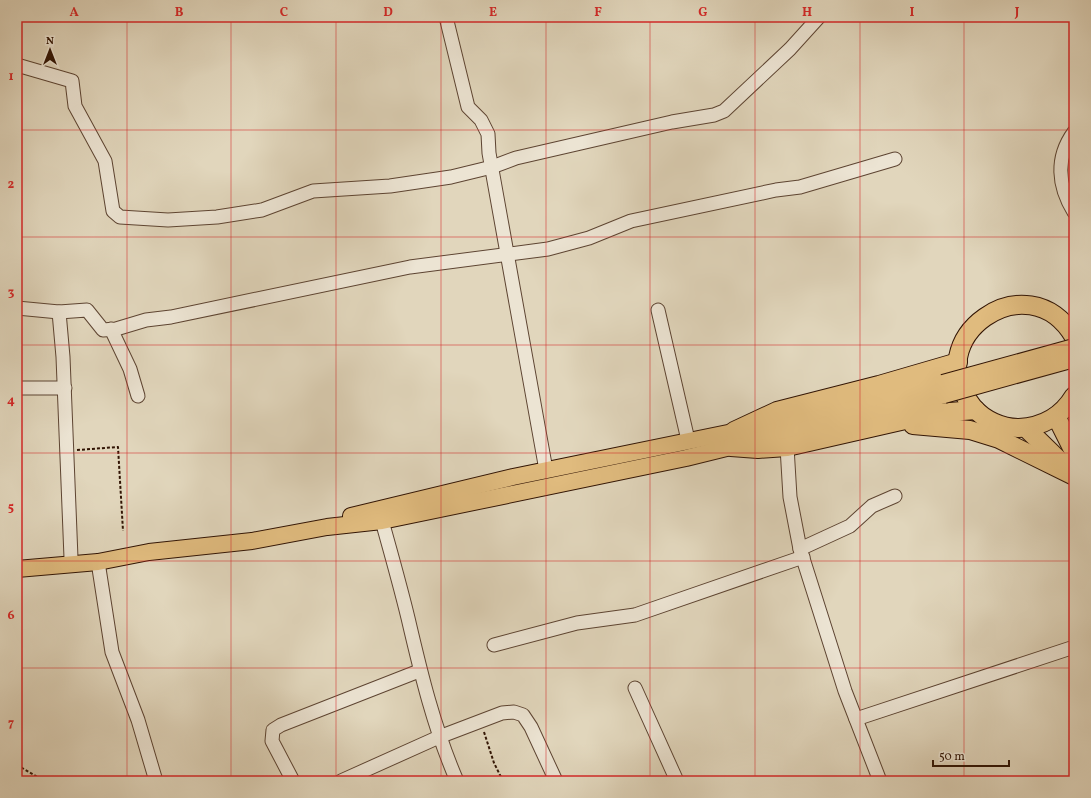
<svg xmlns="http://www.w3.org/2000/svg" width="1091" height="798" viewBox="0 0 1091 798" font-family="Vollkorn,serif">
<style>
.lines{fill:none;stroke-linecap:round;stroke-linejoin:round}
.minor-casing{stroke:#5d4432;stroke-width:15}
.major-casing{stroke:#311404;stroke-width:18}
.highway-casing{stroke:#311404;stroke-width:20}
.path{stroke:#311404;stroke-width:2;stroke-dasharray:3 2;stroke-linecap:butt}
.minor{stroke:#ece4d3;stroke-width:13}
.major{stroke:#e0bb7e;stroke-width:16}
.highway{stroke:#e0bb7e;stroke-width:18}
.major-bridge-casing{stroke:#311404;stroke-width:18;stroke-linecap:butt}
.major-bridge{stroke:#e0bb7e;stroke-width:16}
.grid{fill:none;stroke:#d62828;stroke-width:1;stroke-opacity:0.55}
.neatline{fill:none;stroke:#d62828;stroke-width:1.5}
.grid-label{font-size:13px;text-anchor:middle;font-weight:bold;fill:#d62828}
</style>
<rect width="100%" height="100%" fill="#e1d6bc"/>
<filter id="stains"><feTurbulence type="fractalNoise" baseFrequency=".005" numOctaves="4"/><feColorMatrix values="0 0 0 0 .2 0 0 0 0 .09 0 0 0 0 .02 0 0 0 .5 -.17"/></filter>
<radialGradient id="worn" r=".72"><stop offset=".6" stop-color="#630" stop-opacity="0"/><stop offset="1" stop-color="#630" stop-opacity=".3"/></radialGradient>
<g class="lines">
<defs>
<g id="minor">
<polyline points="446,17 468,107 481,120 488,134 489,153 546,470"/>
<polyline points="17,65 72,81 75,106 105,161 113,211 120,217 168,220 217,217 262,210 313,191 390,186 451,177 492,167 516,158 672,122 714,115 724,111 790,49 819,17"/>
<path d="M1074,132c-19,26 -16,54 0,80"/>
<polyline points="17,308 59,312 63,357 71,558"/>
<polyline points="658,310 688,440"/>
<polyline points="59,312 87,310 103,330 116,329 146,320 171,317 410,267 548,249 589,238 631,221 776,190 800,187 895,159"/>
<polyline points="111,329 130,369 138,396"/>
<polyline points="17,388 65,388"/>
<polyline points="787,447 790,497 800,549 845,691 880,781"/>
<path d="M377,513l5,8c9,32 18,64 26,97 13,56 26,110 49,163"/>
<polyline points="800,549 850,526 872,506 895,496"/>
<polyline points="98,562 112,652 138,720 156,781"/>
<polyline points="494,645 577,623 635,615 803,557"/>
<polyline points="635,688 677,781"/>
<polyline points="856,719 1074,647"/>
<polyline points="293,781 272,741 273,730 281,725 419,671"/>
<polyline points="341,781 439,737 502,713 514,712 523,715 531,727 556,781"/>
</g>
<g id="major">
<polyline points="351,516 513,477 782,422 943,383"/>
<polyline points="17,569 98,562 149,552 252,541 327,527 382,521 686,458 783,434 859,418 944,395"/>
</g>
<g id="highway">
<path d="M1074,337c-46,-78 -158,2 -101,70 11,13 29,21 46,21 23,-1 43,-12 55,-32"/>
<polyline points="1056,416 1074,452"/>
<polyline points="913,425 970,430 999,439 1074,476"/>
<polyline points="1026,428 1064,465"/>
<polyline points="734,431 777,411 879,385 958,362"/>
<polyline points="731,447 758,449 787,447 936,413 976,410"/>
</g>
</defs>
<use href="#minor" class="minor-casing"/>
<use href="#major" class="major-casing"/>
<use href="#highway" class="highway-casing"/>
<g class="path">
<polyline points="77,450 118,447 123,531"/>
<polyline points="17,462 20,399"/>
<polyline points="484,732 494,763 503,781"/>
<polyline points="17,765 36,776 39,781"/>
</g>
<use href="#minor" class="minor"/>
<use href="#major" class="major"/>
<use href="#highway" class="highway"/>
<defs>
<g id="major-bridge">
<polyline points="943,383 1074,347"/>
<polyline points="944,395 1074,359"/>
</g>
</defs>
<use href="#major-bridge" class="major-bridge-casing"/>
<use href="#major-bridge" class="major-bridge"/>
</g>
<path class="grid" d="M127,17v764M231,17v764M336,17v764M441,17v764M546,17v764M650,17v764M755,17v764M860,17v764M964,17v764M17,130h1057M17,237h1057M17,345h1057M17,453h1057M17,561h1057M17,668h1057"/>
<rect width="1091" height="798" fill="none" stroke="#e1d6bc" stroke-width="44"/>
<g transform="translate(50 50)" stroke="#ece4d3" stroke-width="3" paint-order="stroke">
<path d="M0-3L7 15L0 10L-7 15Z" fill="#311404"/>
<text y="-6" font-size="11" font-weight="bold" text-anchor="middle" fill="#311404">N</text>
</g>
<path d="M933 760v6h76v-6" fill="none" stroke="#311404" stroke-width="2"/>
<text x="939" y="760" font-size="12" fill="#311404" stroke="#ece4d3" stroke-width="3" paint-order="stroke">50 m</text>
<rect x="22" y="22" width="1047" height="754" class="neatline"/>
<g class="grid-label">
<text x="74" y="16">A</text>
<text x="179" y="16">B</text>
<text x="284" y="16">C</text>
<text x="388" y="16">D</text>
<text x="493" y="16">E</text>
<text x="598" y="16">F</text>
<text x="703" y="16">G</text>
<text x="807" y="16">H</text>
<text x="912" y="16">I</text>
<text x="1017" y="16">J</text>
<text x="11" y="80">1</text>
<text x="11" y="188">2</text>
<text x="11" y="296">3</text>
<text x="11" y="404">4</text>
<text x="11" y="511">5</text>
<text x="11" y="619">6</text>
<text x="11" y="727">7</text>
</g>
<rect width="100%" height="100%" filter="url(#stains)"/>
<rect width="100%" height="100%" fill="url(#worn)"/>
</svg>
